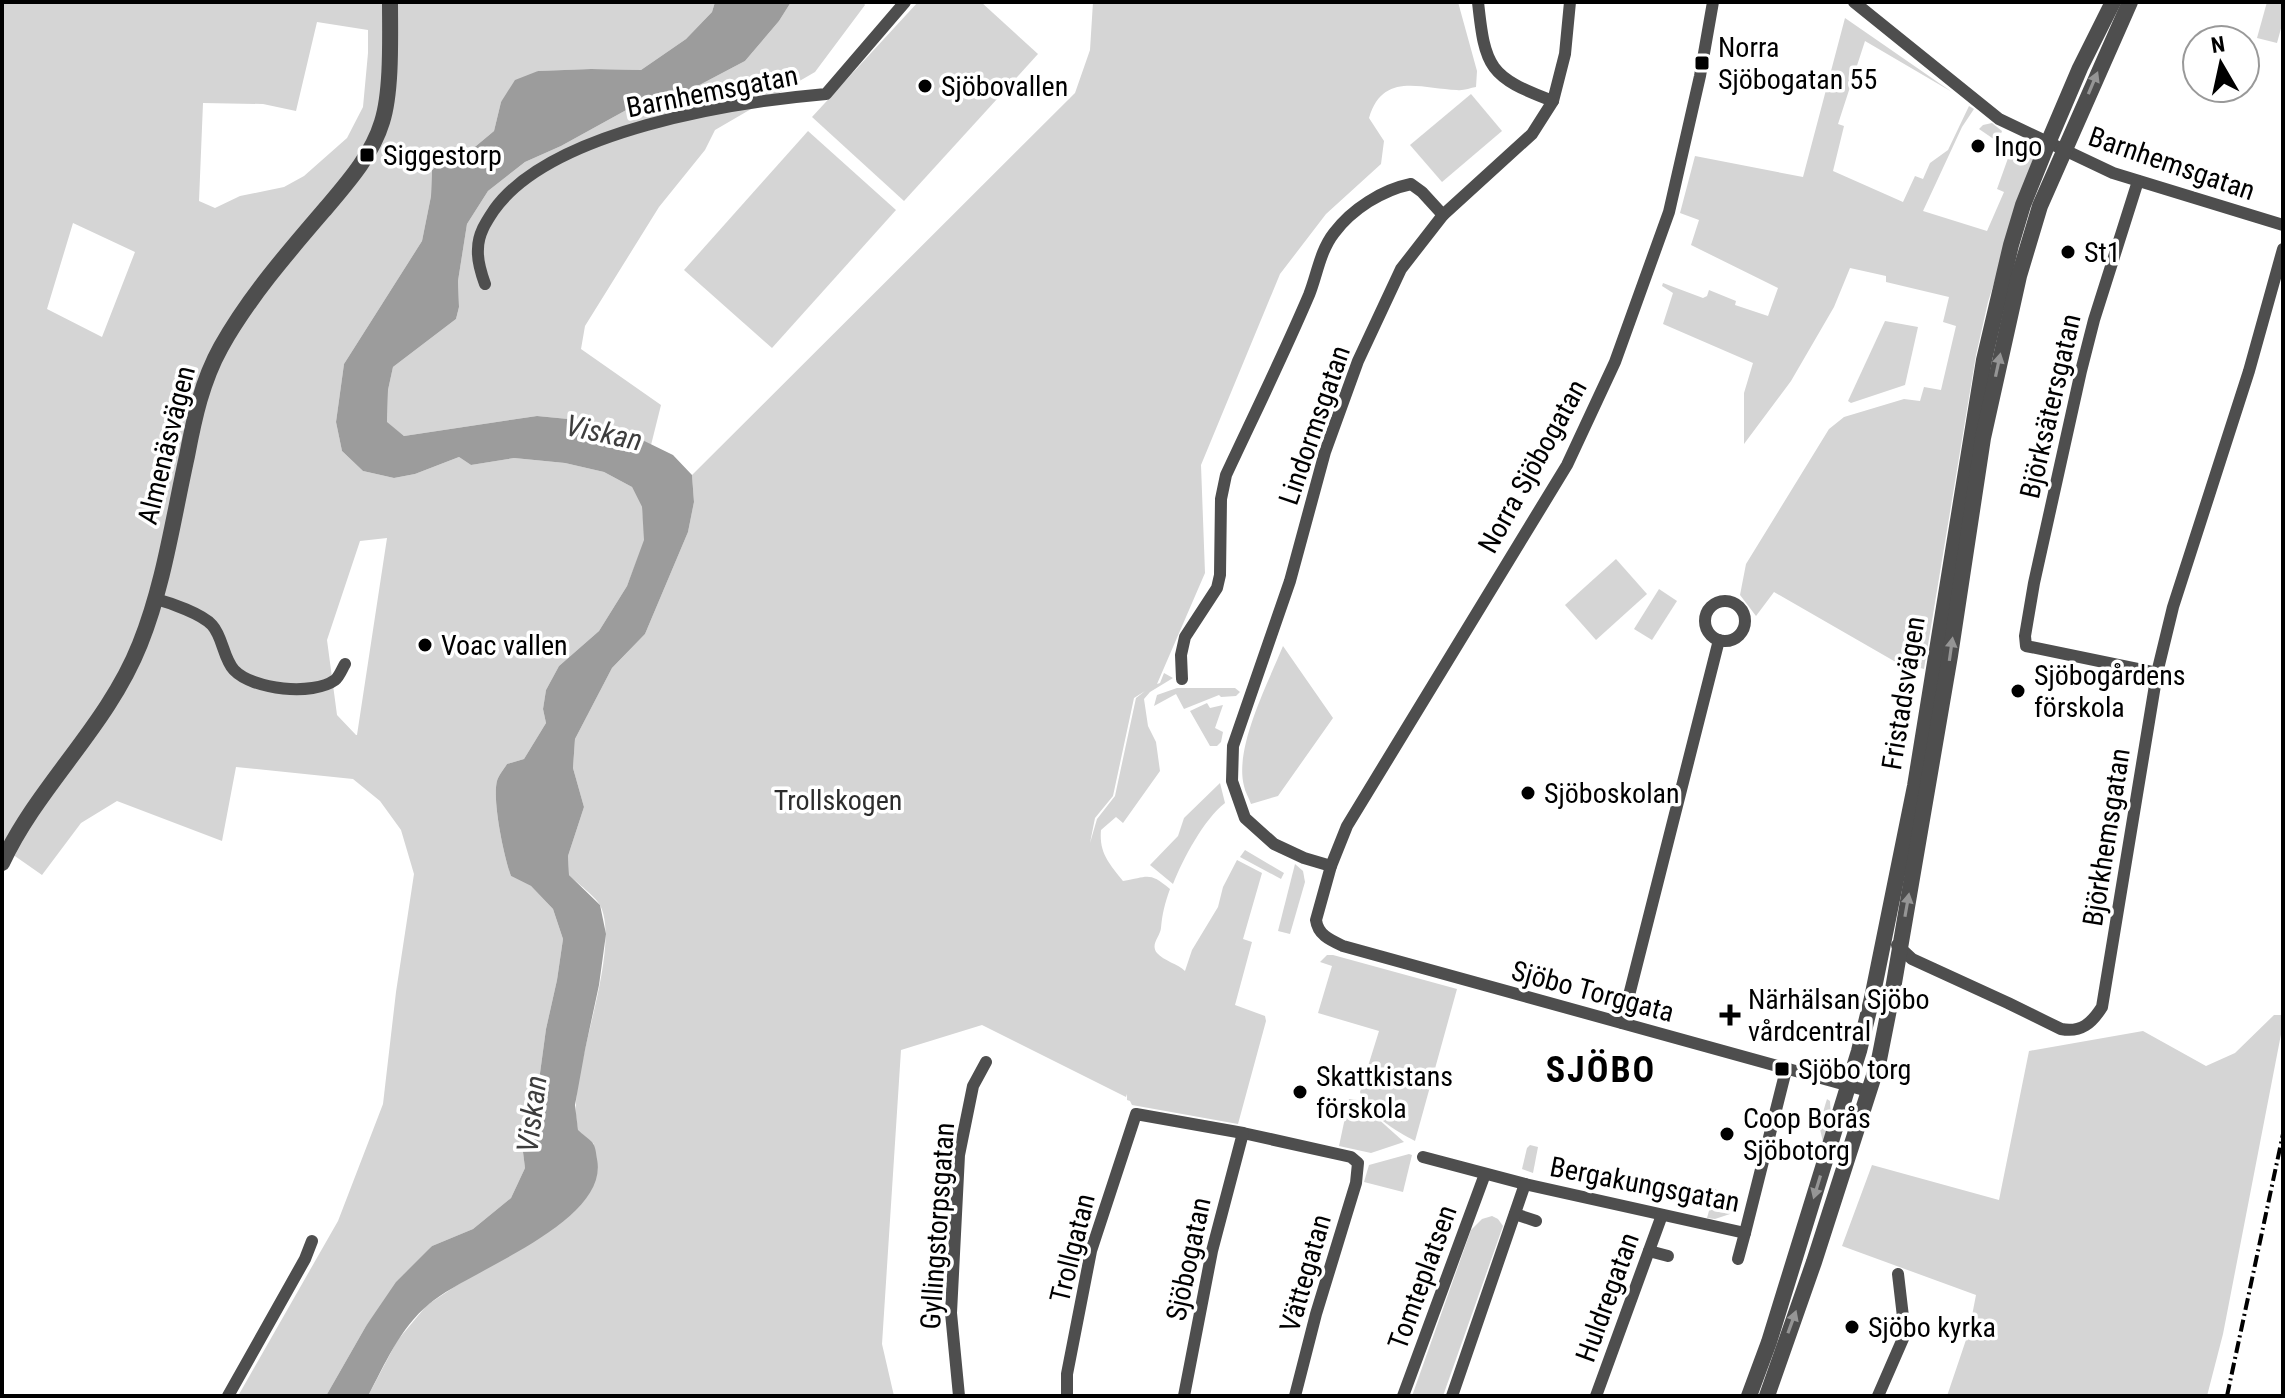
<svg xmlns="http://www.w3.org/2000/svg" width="2285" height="1398" viewBox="0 0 2285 1398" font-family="'Roboto Condensed',sans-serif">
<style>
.green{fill:#d5d5d5;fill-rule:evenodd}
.water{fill:#9c9c9c}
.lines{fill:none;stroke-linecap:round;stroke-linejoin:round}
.minor{stroke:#4e4e4e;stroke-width:12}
.tertiary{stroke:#4e4e4e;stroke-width:16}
.rail{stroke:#000;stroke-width:4;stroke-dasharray:12 4 2 4;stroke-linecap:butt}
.oneway{fill:#959595}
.poi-dot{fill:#000;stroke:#fff;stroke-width:3}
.labels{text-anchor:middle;stroke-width:7;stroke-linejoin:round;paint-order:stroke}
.poi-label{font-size:28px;fill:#000;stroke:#fff;text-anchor:start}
.street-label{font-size:28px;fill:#000;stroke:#fff}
.park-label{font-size:28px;fill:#2c2c2c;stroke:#fff}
.water-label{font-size:30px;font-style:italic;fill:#3d3d3d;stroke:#fff}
.district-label{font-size:36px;font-weight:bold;letter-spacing:2px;fill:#000;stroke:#fff}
</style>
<rect width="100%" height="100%" fill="#fff"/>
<g class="green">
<path d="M2,2h713l-3,10 -26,27 -45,31 -50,-1 -53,2 -37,31 -7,29 -24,20 -23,6 -15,13 -1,26 -9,45 -78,123 -8,58 6,29 21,20 31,7 21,-4 44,-17 12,8 43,-7 51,5 39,9 28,15 10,20 3,33 -18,46 -28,45 -40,35 -13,24 -3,19 3,14 -22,36 -17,5c-3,5 -9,12 -10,17 -5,19 7,76 14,95l20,10 22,23 10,30 -6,41 -11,49 -8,59 -17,48 4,32 -14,30 -38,31 -41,17 -66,80 -40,70h-88l100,-175 45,-117 13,-112 18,-118 -13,-44 -21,-29 -27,-22 -117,-12 -14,74 -105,-40 -36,22 -39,52 -40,-28zM317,22l51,8v23l-5,54 -16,31 -43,38 -20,11 -44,9 -25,12 -16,-7 4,-98 60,1 33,7zM73,223l62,29 -33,85 -55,-28zM387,538l-30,197h-1l-19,-20 -10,-75 33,-99z"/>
<polygon points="791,2 863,2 865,5 815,72 715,130 705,150 659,207 585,326 581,349 661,405 651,445 630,434 589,421 537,416 404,436 387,423 388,390 393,367 456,319 459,307 458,281 467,224 488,191 525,162 561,146 639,103 671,100 745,61 779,21"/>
<polygon points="918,2 981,2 1038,54 904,201 812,117"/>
<path d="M1093,2h365l19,69 -1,16c-6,1 -13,4 -19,3 -36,-1 -74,-19 -88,28l15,23 -3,23 -55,50 -46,60 -79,191 4,108 -48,111 3,-1 4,-10 9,5 -23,14 -6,7 4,27 8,16 4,29 -37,52 -7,-6 -15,13c-2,23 8,33 22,51 25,-4 26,-10 47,8 -5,14 -8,25 -9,39 -1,9 -11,16 -4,25 7,8 21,11 28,18l7,-21 26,-43 5,-20 14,-27 25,13 -19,66 9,3 -17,63 30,11 1,5 -28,103 -106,-19 -2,-4 -3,-1v-6l-1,3 -144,-72 -81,25 -19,294 12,52h-526l29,-55 30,-36 41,-27 126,-134 -16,-13c-1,-9 -3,-17 -2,-25 0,-49 45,-160 24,-201 -5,-9 -23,-22 -31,-30l-1,-19 16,-49 -11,-39 2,-29 37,-71 33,-34 43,-102 6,-30 -2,-27 383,-382 15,-43zM1145,691l-9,7 -21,98 -18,23 -7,24 5,-25 18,-22 21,-98z"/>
<polygon points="2267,2 2283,4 2283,21 2277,43 2257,38"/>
<polygon points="1845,18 1952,92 1865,41 1838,124 1844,126 1833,171 1903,202 1915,176 1923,179 1930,163 1948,150 1969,106 1974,109 1962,127 1923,211 1987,231 2004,192 1997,189 2012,147 2035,152 1988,302 1976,355 1924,669 1894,661 1774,592 1756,616 1740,595 1746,564 1829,429 1844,417 1904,399 1920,401 1924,387 1941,390 1956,326 1943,322 1949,297 1886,282 1886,276 1850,268 1834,307 1791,381 1744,444 1744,393 1753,363 1663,324 1673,293 1662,286 1663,283 1703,298 1707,296 1709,290 1736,301 1735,305 1768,316 1778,288 1691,245 1699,220 1680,213 1695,156 1803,177"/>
<polygon points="1471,94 1502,131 1442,182 1410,145"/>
<polygon points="1992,123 2002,131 1998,142 1979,129 1983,125"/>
<polygon points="808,131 896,210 772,348 684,270"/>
<polygon points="1885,321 1918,327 1905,385 1851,403 1848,401"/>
<polygon points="1616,559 1647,594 1596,640 1565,605"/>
<polygon points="1659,589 1677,601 1652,640 1634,629"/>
<path d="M1283,646l50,72 -55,78 -27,8c-2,-6 -6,-12 -7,-18 -10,-38 24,-103 39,-140z"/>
<polygon points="1177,688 1235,688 1240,692 1236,696 1221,697 1219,695 1184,709 1176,694 1154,706 1157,695"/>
<polygon points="1207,703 1210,708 1223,705 1215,728 1223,732 1221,742 1217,746 1210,746 1190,711"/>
<path d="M1220,783l5,20c-21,16 -42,56 -52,81l-23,-19 28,-29 6,-18z"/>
<polygon points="1245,850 1284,873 1281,879 1240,857"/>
<polygon points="1295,864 1303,871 1305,882 1290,934 1278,931"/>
<path d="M1327,955h6l124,34 -42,152c-19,-10 -48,-27 -55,-49l19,-61 -61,-18 14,-47 -12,-4z"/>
<polygon points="2274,1015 2283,1015 2283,1024 2223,1334 2207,1396 1947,1396 1969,1331 1976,1295 1842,1246 1872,1165 1999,1200 2029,1051 2143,1031 2206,1066 2235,1053"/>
<polygon points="1349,1099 1357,1100 1404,1142 1371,1153 1339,1146"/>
<polygon points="1827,1099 1830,1101 1831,1117 1823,1142 1819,1125"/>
<polygon points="1530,1145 1538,1147 1533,1173 1522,1169 1527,1148"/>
<polygon points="1409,1154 1412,1155 1403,1192 1364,1182 1369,1165"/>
<polygon points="1715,1189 1738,1202 1730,1214 1715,1219 1707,1218"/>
<polygon points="1492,1216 1498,1219 1503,1226 1443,1396 1412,1396 1471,1230 1482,1219"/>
</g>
<path class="water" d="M715,2h76l-12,19 -34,40 -74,39 -32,3 -78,43 -36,16 -37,29 -21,33 -9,57 1,26 -3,12 -63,48 -5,23 -1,32 17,14 133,-20 52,5 41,13 43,21 19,20 2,27 -6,30 -43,102 -33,34 -37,71 -2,29 11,39 -16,49 1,19 31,30 6,29 -7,51 -14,65 -10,55 3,25c4,4 10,8 14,12 4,5 4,12 5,17 13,64 -128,111 -168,145 -29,24 -44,60 -61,92h-42l40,-70 30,-44 36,-36 41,-17 38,-31 14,-30 -4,-32 17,-48 8,-59 11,-49 6,-41 -10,-30 -22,-23 -20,-10c-7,-19 -19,-76 -14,-95 1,-5 7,-12 10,-17l17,-5 22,-36 -3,-14 3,-19 13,-24 40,-35 28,-45 17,-46 -2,-33 -10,-20 -28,-15 -39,-9 -51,-5 -43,7 -12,-8 -44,17 -21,4 -31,-7 -21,-20 -6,-29 8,-58 78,-123 9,-45 1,-26 15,-13 23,-6 24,-20 7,-29 14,-22 23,-9 53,-2 50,1 45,-31 26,-27z"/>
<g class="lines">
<g class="minor">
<path d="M1478,2c7,66 11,75 75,99"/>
<path d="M1713,2l-13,74 -31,136 -54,150 -48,103 -220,361 -16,40 -15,54c2,15 14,20 27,26l525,145"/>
<polyline points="1854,2 1999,119 2113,173 2283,225"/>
<polyline points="2138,181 2094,320 2081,371 2034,583 2025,636 2026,646 2157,673"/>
<path d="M485,284c-4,-11 -8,-23 -7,-35 0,-15 8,-27 16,-39 57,-80 240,-108 332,-116l79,-92"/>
<path d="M156,599c15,4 46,15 56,26 11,12 11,33 22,45 19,20 79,26 101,10 4,-3 7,-11 10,-16"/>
<circle cx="1725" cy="621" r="20"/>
<path d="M1182,679l-1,-24 4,-18 32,-49 3,-13 1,-76 5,-24c28,-60 57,-119 83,-180 8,-20 11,-44 25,-62 18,-24 48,-43 77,-49l11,8 21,23"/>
<polyline points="1331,866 1304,858 1274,844 1245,818 1232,781 1233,746 1290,581 1325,452 1358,361 1401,269 1443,215 1532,134 1553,101 1565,54 1570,2"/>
<path d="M1897,945l15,14 96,44 53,26c20,4 31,-6 41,-22l55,-334 16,-66 76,-236 34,-122"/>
<polyline points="1622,1023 1719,640"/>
<polyline points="1423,1157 1525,1184 1745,1233 1786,1070"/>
<polyline points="1515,1214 1536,1221"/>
<polyline points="1649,1251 1668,1256"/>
<polyline points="1738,1259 1745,1233"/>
<polyline points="228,1396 305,1259 312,1241"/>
<polyline points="959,1396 951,1313 959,1155 973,1086 986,1062"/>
<polyline points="1067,1396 1067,1374 1091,1251 1136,1114 1243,1133 1351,1157 1358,1163 1356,1183 1316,1314 1295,1396"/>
<polyline points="1184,1396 1212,1251 1243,1133"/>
<polyline points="1403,1396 1485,1174"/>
<polyline points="1452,1396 1525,1184"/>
<polyline points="1596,1396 1662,1215"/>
<polyline points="1878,1396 1905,1334 1898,1274"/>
</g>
<g class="tertiary">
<path d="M2,863c37,-79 105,-136 138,-219 24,-60 33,-125 47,-188 7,-37 15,-75 34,-109 28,-50 68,-96 105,-139 22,-26 46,-53 56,-86 10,-31 8,-86 8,-120"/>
<polyline points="1749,1396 1769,1342 1859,1051 1872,998 1915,786 1984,360 2011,245 2023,205 2048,143 2080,68 2113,2"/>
<polyline points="1767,1396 1814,1262 1879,1060 1893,989 1950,656 1983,438 2019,276 2040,206 2130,2"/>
</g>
<polyline class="rail" points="2227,1396 2283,1134"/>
</g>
<defs><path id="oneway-solid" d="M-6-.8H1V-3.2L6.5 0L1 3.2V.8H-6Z" transform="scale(2)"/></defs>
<g class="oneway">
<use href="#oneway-solid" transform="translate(2093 83) rotate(-67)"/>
<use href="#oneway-solid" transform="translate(1998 365) rotate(-78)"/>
<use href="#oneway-solid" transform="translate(1951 649) rotate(-82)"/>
<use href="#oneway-solid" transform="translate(1907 905) rotate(-80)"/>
<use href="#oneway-solid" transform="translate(1817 1187) rotate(107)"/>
<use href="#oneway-solid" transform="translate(1792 1322) rotate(-70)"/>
</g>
<g class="poi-dot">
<rect x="1694" y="55" width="16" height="16" rx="4"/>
<circle cx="925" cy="86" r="8"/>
<circle cx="1978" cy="146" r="8"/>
<rect x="359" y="147" width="16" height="16" rx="4"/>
<circle cx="2068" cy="252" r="8"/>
<circle cx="425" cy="645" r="8"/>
<circle cx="2018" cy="691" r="8"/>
<circle cx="1528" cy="793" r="8"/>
<path d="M1726 1003h8v8h8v8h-8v8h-8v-8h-8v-8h8z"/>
<rect x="1774" y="1061" width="16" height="16" rx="4"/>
<circle cx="1300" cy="1092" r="8"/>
<circle cx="1727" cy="1134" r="8"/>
<circle cx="1852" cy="1327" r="8"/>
</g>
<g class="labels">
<g class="poi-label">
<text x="1718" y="57">Norra<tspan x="1718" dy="32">Sjöbogatan 55</tspan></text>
<text x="941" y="96">Sjöbovallen</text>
<text x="1994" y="156">Ingo</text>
<text x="383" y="165">Siggestorp</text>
<text x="2084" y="262">St1</text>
<text x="441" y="655">Voac vallen</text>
<text x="2034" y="685">Sjöbogårdens<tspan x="2034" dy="32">förskola</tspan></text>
<text x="1544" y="803">Sjöboskolan</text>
<text x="1748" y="1009">Närhälsan Sjöbo<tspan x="1748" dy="32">vårdcentral</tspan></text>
<text x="1798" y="1079">Sjöbo torg</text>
<text x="1316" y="1086">Skattkistans<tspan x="1316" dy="32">förskola</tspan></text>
<text x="1743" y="1128">Coop Borås<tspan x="1743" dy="32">Sjöbotorg</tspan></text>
<text x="1868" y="1337">Sjöbo kyrka</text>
</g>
<g class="street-label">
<text transform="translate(712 91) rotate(-11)" y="10">Barnhemsgatan</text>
<text transform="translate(2172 163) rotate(19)" y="10">Barnhemsgatan</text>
<text transform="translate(2050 406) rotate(-77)" y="10">Björksätersgatan</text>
<text transform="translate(1314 425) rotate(-71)" y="10">Lindormsgatan</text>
<text transform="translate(166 445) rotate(-76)" y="10">Almenäsvägen</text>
<text transform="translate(1532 466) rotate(-61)" y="10">Norra Sjöbogatan</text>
<text transform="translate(1903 693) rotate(-81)" y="10">Fristadsvägen</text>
<text transform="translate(2106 837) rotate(-81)" y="10">Björkhemsgatan</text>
<text transform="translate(1593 991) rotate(15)" y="10">Sjöbo Torggata</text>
<text transform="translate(1645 1184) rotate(11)" y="10">Bergakungsgatan</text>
<text transform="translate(937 1226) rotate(-86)" y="10">Gyllingstorpsgatan</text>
<text transform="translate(1072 1248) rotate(-76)" y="10">Trollgatan</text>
<text transform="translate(1188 1259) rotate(-78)" y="10">Sjöbogatan</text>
<text transform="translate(1305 1273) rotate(-74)" y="10">Vättegatan</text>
<text transform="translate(1422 1277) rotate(-70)" y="10">Tomteplatsen</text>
<text transform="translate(1607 1297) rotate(-70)" y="10">Huldregatan</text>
</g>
<g class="park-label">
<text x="838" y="810">Trollskogen</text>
</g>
<g class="water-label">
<text transform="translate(604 433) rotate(12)" y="10">Viskan</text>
<text transform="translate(532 1114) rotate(-83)" y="10">Viskan</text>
</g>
<g class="district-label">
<text x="1601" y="1082">SJÖBO</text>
</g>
</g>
<rect width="2285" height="1398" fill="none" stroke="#000000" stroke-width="8"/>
<g transform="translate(2221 64) rotate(351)"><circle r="38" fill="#ffffff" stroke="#999999" stroke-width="2"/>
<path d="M0-6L14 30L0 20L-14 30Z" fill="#000000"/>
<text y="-12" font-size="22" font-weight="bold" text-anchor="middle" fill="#000000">N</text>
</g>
</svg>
